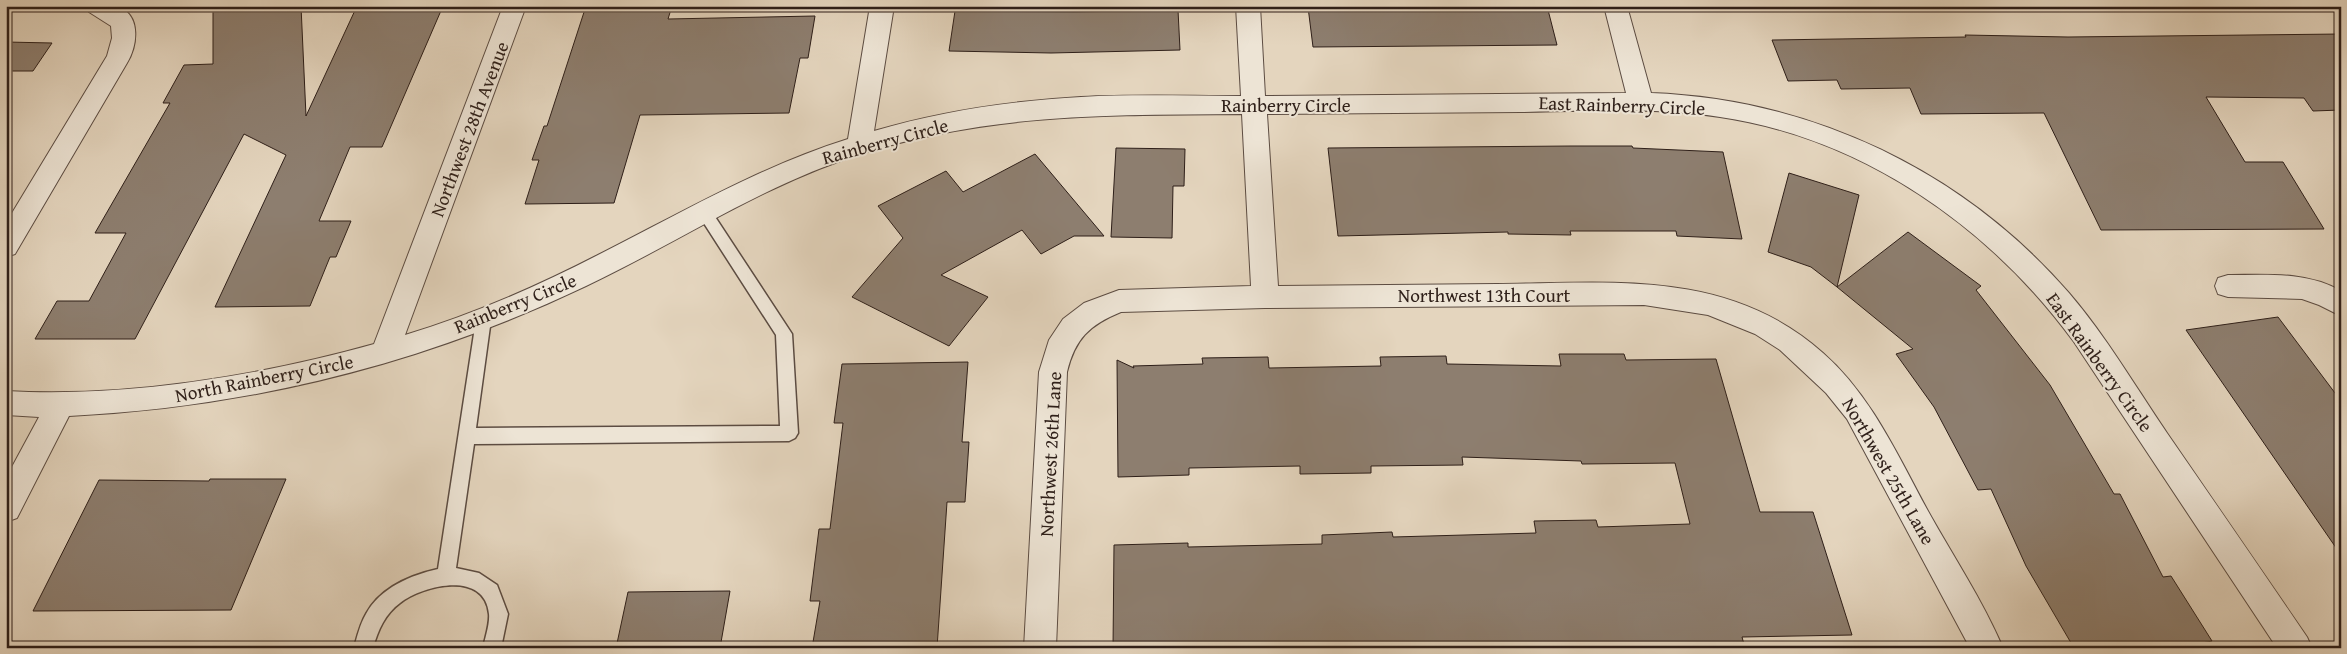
<svg xmlns="http://www.w3.org/2000/svg" width="2347" height="654" viewBox="0 0 2347 654" font-family="'Gentium Book Plus',serif">
<style>
.building{fill:#8d7e6f;stroke:#2e1f19}
.lines{fill:none;stroke-linecap:round;stroke-linejoin:round}
.lane-casing{stroke:#5c4c42;stroke-width:3}
.street-casing{stroke:#5c4c42;stroke-width:2}
.lane{fill:#ede4d5;fill-rule:evenodd}
.street{fill:#ede4d5;fill-rule:evenodd}
.labels{text-anchor:middle;stroke-width:4;stroke-linejoin:round;paint-order:stroke}
.street-label{font-size:19px;fill:#2e1f19;stroke:#ede4d5}
</style>
<rect width="100%" height="100%" fill="#e4d5be"/>
<filter id="stains"><feTurbulence type="fractalNoise" baseFrequency=".004" numOctaves="4"/><feColorMatrix values="0 0 0 0 .2 0 0 0 0 .09 0 0 0 0 .02 0 0 0 .5 -.17"/></filter>
<radialGradient id="worn" r=".72"><stop offset=".6" stop-color="#630" stop-opacity="0"/><stop offset="1" stop-color="#630" stop-opacity=".3"/></radialGradient>
<g class="building">
<polygon points="213,6 301,6 306,116 357,6 443,6 382,147 350,147 319,221 351,221 336,257 330,257 310,306 215,307 286,155 244,134 135,339 35,339 57,301 89,301 126,233 95,233 170,103 163,103 184,65 213,64"/>
<polygon points="586,6 672,6 668,19 815,16 808,58 800,58 789,113 640,115 614,203 525,204 539,160 532,160 544,126 547,126"/>
<polygon points="1345,6 1547,6 1557,45 1313,47 1308,7"/>
<polygon points="1178,10 1180,50 1051,53 949,51 955,11 1075,12"/>
<polygon points="2341,34 2341,110 2313,111 2304,98 2206,97 2245,162 2283,162 2324,229 2101,230 2044,113 1921,114 1910,88 1841,89 1837,80 1788,81 1772,40 1966,37 1965,35 2068,37"/>
<polygon points="6,42 52,43 33,71 6,71"/>
<polygon points="1571,146 1632,146 1633,148 1723,152 1742,239 1677,236 1676,231 1570,231 1571,235 1508,234 1508,232 1338,236 1328,148"/>
<polygon points="1116,148 1185,149 1184,186 1173,186 1172,238 1111,237"/>
<polygon points="1035,154 1104,236 1074,236 1041,254 1022,230 941,275 988,297 949,346 852,297 903,238 878,206 946,171 963,192"/>
<polygon points="1789,173 1859,195 1837,287 1811,267 1768,252"/>
<polygon points="1908,232 1981,286 1976,290 2050,385 2114,494 2120,494 2163,577 2171,576 2212,641 2177,648 2074,648 2026,566 1991,489 1978,490 1934,407 1896,354 1913,349 1837,287"/>
<polygon points="2278,317 2341,401 2341,555 2186,330"/>
<polygon points="1559,354 1624,354 1626,360 1716,359 1760,512 1813,512 1852,635 1742,637 1745,648 1669,648 1669,646 1113,648 1114,545 1188,543 1188,547 1322,544 1322,535 1392,532 1393,537 1536,533 1534,521 1596,520 1598,527 1690,524 1675,463 1582,464 1581,461 1462,457 1463,465 1371,466 1371,473 1300,474 1300,466 1189,468 1189,475 1118,477 1117,360 1134,368 1133,366 1203,364 1202,358 1268,357 1269,368 1381,366 1380,357 1446,356 1447,364 1561,366"/>
<polygon points="968,362 962,442 969,442 965,502 947,502 937,648 812,648 820,601 810,601 819,529 830,529 843,423 834,423 842,364"/>
<polygon points="210,479 286,479 231,610 33,611 99,480 209,481"/>
<polygon points="730,591 720,648 616,648 628,592"/>
</g>
<g class="lines">
<defs>
<path id="lane" d="M703,204l5,2 84,128 6,99 -3,5 -6,3 -315,3 -18,124 23,5 18,12 11,29 -7,34h-18c2,-10 7,-24 6,-34 -4,-44 -66,-29 -89,-11 -15,11 -22,27 -27,45h-19c3,-11 6,-24 12,-34 14,-26 45,-39 72,-45l39,-255 6,-2 6,2 2,5 -15,109 304,-2 -4,-91 -78,-121 -3,-4 3,-4z"/>
<g id="street">
<path d="M86,6c9,0 23,-2 32,1 24,8 19,40 9,56l-112,191 -9,3v-34l101,-167 5,-18 -1,-12 -22,-14z"/>
<path d="M503,6h23l-121,329c66,-20 131,-48 193,-80 83,-42 161,-88 250,-116l22,-133h24l-20,125c68,-20 137,-30 207,-34 53,-3 107,-1 160,-1l-5,-90h24l5,90 361,-3 -22,-87h23l24,87c161,6 312,78 418,200 37,43 66,93 98,140 47,68 94,136 140,204l5,11h-35l-203,-306c-84,-115 -211,-204 -354,-225 -66,-10 -134,-6 -200,-5 -85,1 -169,1 -253,2l11,172c73,-1 146,-1 219,-2 116,-1 232,-15 326,69 48,42 75,103 105,158 25,45 55,90 75,137h-33l-123,-229 -21,-26 -46,-43 -25,-16 -47,-19 -64,-10 -379,3 -144,4c-32,13 -46,27 -54,60l-11,276h-32l15,-276 10,-32 14,-21 21,-16 35,-13 132,-4 -9,-172c-132,1 -250,-1 -378,39 -100,31 -185,89 -278,133 -163,78 -336,121 -517,130l-52,102 -11,4v-44l33,-61 -33,-2v-24c118,7 254,-15 368,-47z"/>
<path d="M2228,275c38,0 78,-4 113,16v25l-22,-11 -17,-6 -74,-2 -10,-3 -3,-8 3,-8z"/>
</g>
</defs>
<use href="#lane" class="lane-casing"/>
<use href="#street" class="street-casing"/>
<use href="#lane" class="lane"/>
<use href="#street" class="street"/>
</g>
<g class="labels">
<g class="street-label">
<text x="1286" y="112">Rainberry Circle</text>
<text transform="translate(1622 105) rotate(2)" y="7">East Rainberry Circle</text>
<text transform="translate(469 129) rotate(-69)" y="7">Northwest 28th Avenue</text>
<text transform="translate(885 141) rotate(-15)" y="7">Rainberry Circle</text>
<text x="1484" y="302">Northwest 13th Court</text>
<text transform="translate(515 303) rotate(-22)" y="7">Rainberry Circle</text>
<text transform="translate(2100 362) rotate(54)" y="7">East Rainberry Circle</text>
<text transform="translate(264 378) rotate(-11)" y="7">North Rainberry Circle</text>
<text transform="translate(1050 454) rotate(-87)" y="7">Northwest 26th Lane</text>
<text transform="translate(1889 471) rotate(60)" y="7">Northwest 25th Lane</text>
</g>
</g>
<rect width="2347" height="654" fill="none" stroke="#e4d5be" stroke-width="25"/>
<rect x="8" y="8" width="2332" height="639" fill="none" stroke="#2e1f19" stroke-width="2.5"/>
<rect x="12" y="12" width="2322" height="629" fill="none" stroke="#2e1f19"/>
<rect width="100%" height="100%" filter="url(#stains)"/>
<rect width="100%" height="100%" fill="url(#worn)"/>
</svg>
